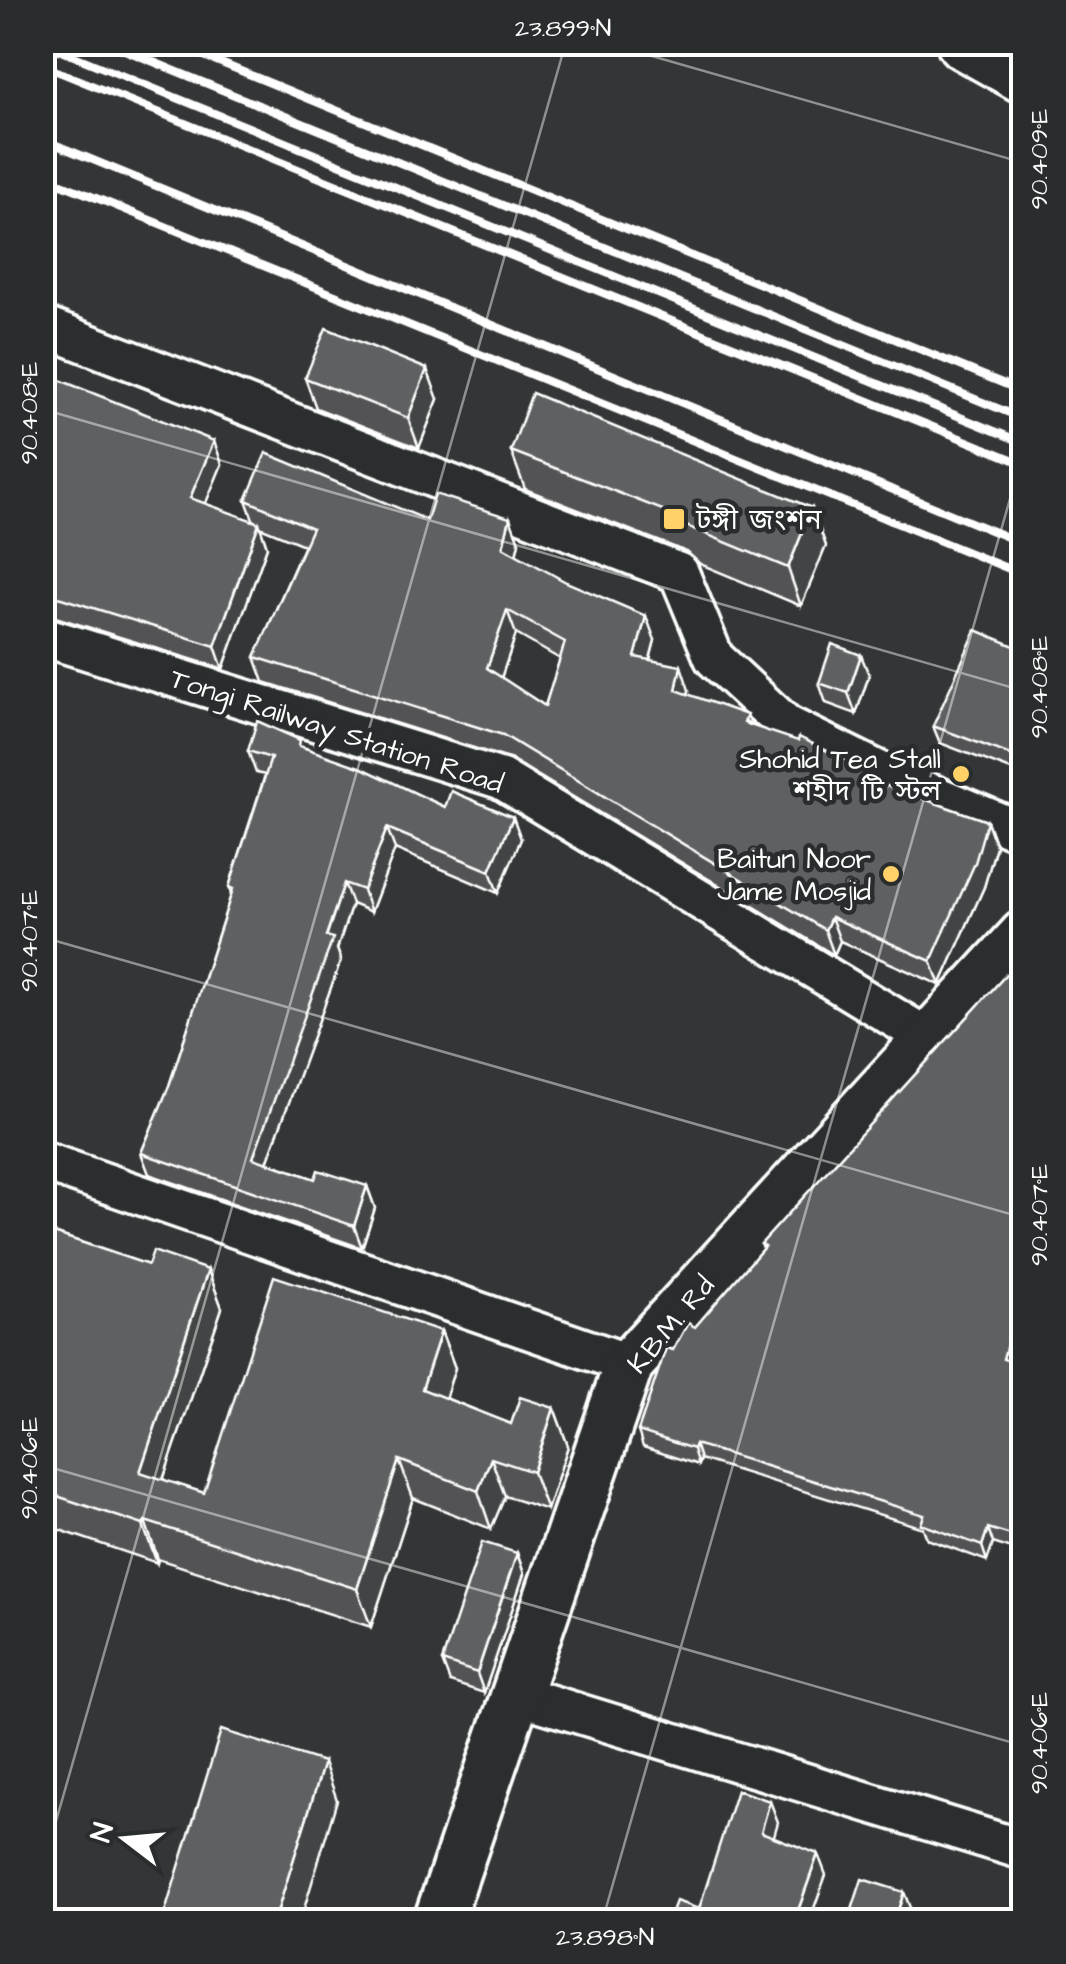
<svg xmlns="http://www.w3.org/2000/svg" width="1066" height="1964" viewBox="0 0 1066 1964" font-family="'Architects Daughter','Noto Sans Bengali',sans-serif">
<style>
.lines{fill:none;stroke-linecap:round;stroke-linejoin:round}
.minor-casing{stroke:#fff;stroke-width:45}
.tertiary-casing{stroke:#fff;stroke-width:55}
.primary-casing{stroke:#fff;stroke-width:62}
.minor{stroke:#2a2d2e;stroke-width:38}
.tertiary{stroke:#2a2d2e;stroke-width:48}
.primary{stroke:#2a2d2e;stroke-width:55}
.rail{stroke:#fff;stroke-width:8}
.wall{fill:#525354;stroke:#fff;stroke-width:2.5;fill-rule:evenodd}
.shaded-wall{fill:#424445;stroke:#fff;stroke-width:2.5}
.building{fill:#5f6162;stroke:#fff;stroke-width:2.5;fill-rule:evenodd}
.ticks{fill:none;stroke:#fff;stroke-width:2.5;stroke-opacity:0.45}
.poi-dot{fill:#ffd166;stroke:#2a2d2e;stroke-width:4}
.labels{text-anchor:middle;stroke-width:9;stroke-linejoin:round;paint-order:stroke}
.poi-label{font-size:28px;fill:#fff;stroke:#2a2d2e;text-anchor:end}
.street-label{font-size:28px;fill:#fff;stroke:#2a2d2e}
.neatline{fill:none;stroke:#fff;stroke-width:4}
.ticks-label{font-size:25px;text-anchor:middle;fill:#fff}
</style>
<rect width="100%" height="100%" fill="#333536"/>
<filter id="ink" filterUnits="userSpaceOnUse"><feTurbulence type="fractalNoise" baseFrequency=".01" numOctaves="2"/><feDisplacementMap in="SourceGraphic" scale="20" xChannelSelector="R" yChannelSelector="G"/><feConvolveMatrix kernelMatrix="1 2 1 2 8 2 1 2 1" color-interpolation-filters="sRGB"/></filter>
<g filter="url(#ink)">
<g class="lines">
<defs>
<g id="minor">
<polyline points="42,326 679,573 714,658 786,725 891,777 1024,833"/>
<polyline points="42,636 501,779 928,1038"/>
<polyline points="42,1161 629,1364"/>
<polyline points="515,1694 1024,1850"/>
</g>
<polyline id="tertiary" points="438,1922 629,1364 1024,935"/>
<polyline id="primary" points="965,42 1024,75"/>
</defs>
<use href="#minor" class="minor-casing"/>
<use href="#tertiary" class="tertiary-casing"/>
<use href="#primary" class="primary-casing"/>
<use href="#minor" class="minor"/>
<use href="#tertiary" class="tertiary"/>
<use href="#primary" class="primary"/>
<g class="rail">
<polyline points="105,42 1024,419"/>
<polyline points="170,42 1024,392"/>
<polyline points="42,43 1024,443"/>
<polyline points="42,65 1024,464"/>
<polyline points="42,139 1024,544"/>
<polyline points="42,176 1024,575"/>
</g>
</g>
<g class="wall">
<path d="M42,373l180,91 -17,40 49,18 -8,-22 181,20 92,22 -3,13 139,85 -5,20 39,30v5l189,88 109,38 9,25 -12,41 -44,98 -100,-44 -6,14 -322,-195 -248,-78 -9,-25 49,-112 -44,-18 7,20 -44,122 -174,-54 -7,1zM516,634l44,25 -15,47 -44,-28z"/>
<polygon points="305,378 438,399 419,448 316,408"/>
<polygon points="511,451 812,508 826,546 801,606 700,564 687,552 525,489"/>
<polygon points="1024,650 1024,779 1021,778 1019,773 940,743 933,726"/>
<polygon points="869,675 856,714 826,703 819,683"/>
<polygon points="303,747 521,839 498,893 395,849 371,912 352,904 337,949 341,960 267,1162 315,1179 367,1186 375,1208 362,1248 149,1174 141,1153 169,1086 231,895 229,887 265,775 256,773 248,751"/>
<polygon points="1024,955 1024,1319 1012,1361 1024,1365 1024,1553 993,1543 987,1561 927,1539 923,1528 700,1459 698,1465 643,1447 638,1431 673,1350 695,1327 763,1248 761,1244"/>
<polygon points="42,1229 148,1265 208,1270 222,1308 163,1480 204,1493 441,1331 455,1368 445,1398 511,1424 554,1408 568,1446 547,1510 505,1496 491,1529 413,1498 371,1627 158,1559 157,1563 42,1524"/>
<polygon points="517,1553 524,1574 484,1693 450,1682 442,1661"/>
</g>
<g class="shaded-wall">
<polygon points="427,369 438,399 419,448 408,418"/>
<polygon points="214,441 222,464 198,522 190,498"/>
<polygon points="812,508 826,546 801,606 788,568"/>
<polygon points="510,518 519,542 512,572 503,547"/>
<polygon points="259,523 267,547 223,669 215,646"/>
<polygon points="507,610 516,634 496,693 487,668"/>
<polygon points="646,616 655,640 644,681 635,657"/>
<polygon points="861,655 869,675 856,714 848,693"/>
<polygon points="681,666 689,690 685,714 676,690"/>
<polygon points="513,817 521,839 498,893 490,871"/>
<polygon points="987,821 996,846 984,887 940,985 931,961"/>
<polygon points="387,828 395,849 371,912 363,890"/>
<polygon points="344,883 352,904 337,949 341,960 261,1179 253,1158"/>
<polygon points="831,917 840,941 834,955 825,930"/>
<polygon points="367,1186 375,1208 362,1248 354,1226"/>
<polygon points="208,1270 222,1308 153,1509 140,1472"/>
<polygon points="1018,1303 1023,1319 1009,1374 1003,1359"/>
<polygon points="441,1331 455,1368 436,1427 422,1389"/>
<polygon points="554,1408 568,1446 547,1510 533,1472"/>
<polygon points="695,1444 700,1459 698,1465 693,1449"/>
<polygon points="491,1458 505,1496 491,1529 478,1491"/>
<polygon points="399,1460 413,1498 371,1627 357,1589"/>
<polygon points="145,1521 158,1559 157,1563 143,1525"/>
<polygon points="988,1528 993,1543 987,1561 982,1546"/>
<polygon points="517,1553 524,1574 484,1693 477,1673"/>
<polygon points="324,1762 337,1800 300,1922 274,1922"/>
<polygon points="770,1801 778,1822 769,1853 761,1832"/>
<polygon points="818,1854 826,1875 809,1922 794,1922"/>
<polygon points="904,1892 912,1913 909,1922 894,1922"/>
</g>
<g class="building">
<polygon points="326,328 427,369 408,418 305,378"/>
<polygon points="42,373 214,441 190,498 259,523 215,646 42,592"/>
<polygon points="532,393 812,508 788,568 686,526 673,514 511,451"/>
<path d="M266,453l161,67 8,-26 75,24 -7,29 63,35 80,34 -11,41 46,9 -5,24 71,25 -3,8 54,18 1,-4 75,37 -2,7 115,40 -12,42 -44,98 -100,-44 -6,13 -322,-195 -248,-78 57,-129 -66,-28zM507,610l58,32 -20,64 -58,-38z"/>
<polygon points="976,630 1024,650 1024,764 1015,761 1016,757 933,726"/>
<polygon points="832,644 861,655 848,693 819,683"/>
<polygon points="257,721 300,740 299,746 362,768 445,807 451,791 513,817 490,871 387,828 363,890 344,883 326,936 333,938 253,1158 315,1179 318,1170 367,1186 354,1226 141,1153 169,1086 233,889 229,887 271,758 248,751"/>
<polygon points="1024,955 1024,1305 1018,1303 1003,1359 1024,1365 1024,1539 988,1528 982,1546 921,1524 924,1515 695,1444 693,1449 638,1431 666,1348 673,1350 688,1323 695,1327 765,1246 761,1244"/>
<polygon points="42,1229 148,1265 153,1251 208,1270 140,1472 204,1493 274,1276 441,1331 422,1389 511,1424 520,1397 554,1408 533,1472 491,1458 478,1491 399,1460 357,1589 145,1521 143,1525 42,1491"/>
<polygon points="482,1542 517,1553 477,1673 442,1661"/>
<polygon points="221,1730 324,1762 274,1922 162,1922"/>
<polygon points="737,1790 770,1801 761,1832 818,1854 794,1922 668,1922 676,1901 699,1909"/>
<polygon points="862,1879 904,1892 894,1922 848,1922"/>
</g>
</g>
<path class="ticks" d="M603,42l421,121M42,409l982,282M42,937l982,281M42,1465l982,281M42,1870l524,-1828M602,1922l422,-1472"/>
<g class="poi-dot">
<rect x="662" y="507" width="24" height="24" rx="5"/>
<circle cx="961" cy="774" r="10"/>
<circle cx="891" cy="874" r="10"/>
</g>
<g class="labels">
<g class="poi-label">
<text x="696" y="529" text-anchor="start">টঙ্গী জংশন</text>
<text x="941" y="768">Shohid Tea Stall<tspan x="941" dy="32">শহীদ টি স্টল</tspan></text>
<text x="871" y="868">Baitun Noor<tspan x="871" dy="32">Jame Mosjid</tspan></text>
</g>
<g class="street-label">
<text transform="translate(337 730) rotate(18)" y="10">Tongi Railway Station Road</text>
<text transform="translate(670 1324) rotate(-50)" y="10">K.B.M. Rd</text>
</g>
</g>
<rect width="1066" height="1964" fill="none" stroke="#2a2d2e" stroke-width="110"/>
<g transform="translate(125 1839) rotate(286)" stroke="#2a2d2e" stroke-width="8" paint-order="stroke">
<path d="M0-8L18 38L0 25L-18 38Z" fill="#ffffff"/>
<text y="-15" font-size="28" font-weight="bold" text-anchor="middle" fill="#ffffff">N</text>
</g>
<rect x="55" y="55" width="956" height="1854" class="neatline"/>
<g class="ticks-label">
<text x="563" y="36">23.899°N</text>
<text transform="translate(1038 159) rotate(-90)" y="9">90.409°E</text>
<text transform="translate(28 413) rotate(-90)" y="9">90.408°E</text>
<text transform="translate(1038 687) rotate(-90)" y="9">90.408°E</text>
<text transform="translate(28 941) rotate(-90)" y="9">90.407°E</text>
<text transform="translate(1038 1215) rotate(-90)" y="9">90.407°E</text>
<text transform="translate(28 1468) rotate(-90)" y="9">90.406°E</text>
<text transform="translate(1038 1743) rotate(-90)" y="9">90.406°E</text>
<text x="605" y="1945">23.898°N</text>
</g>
</svg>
